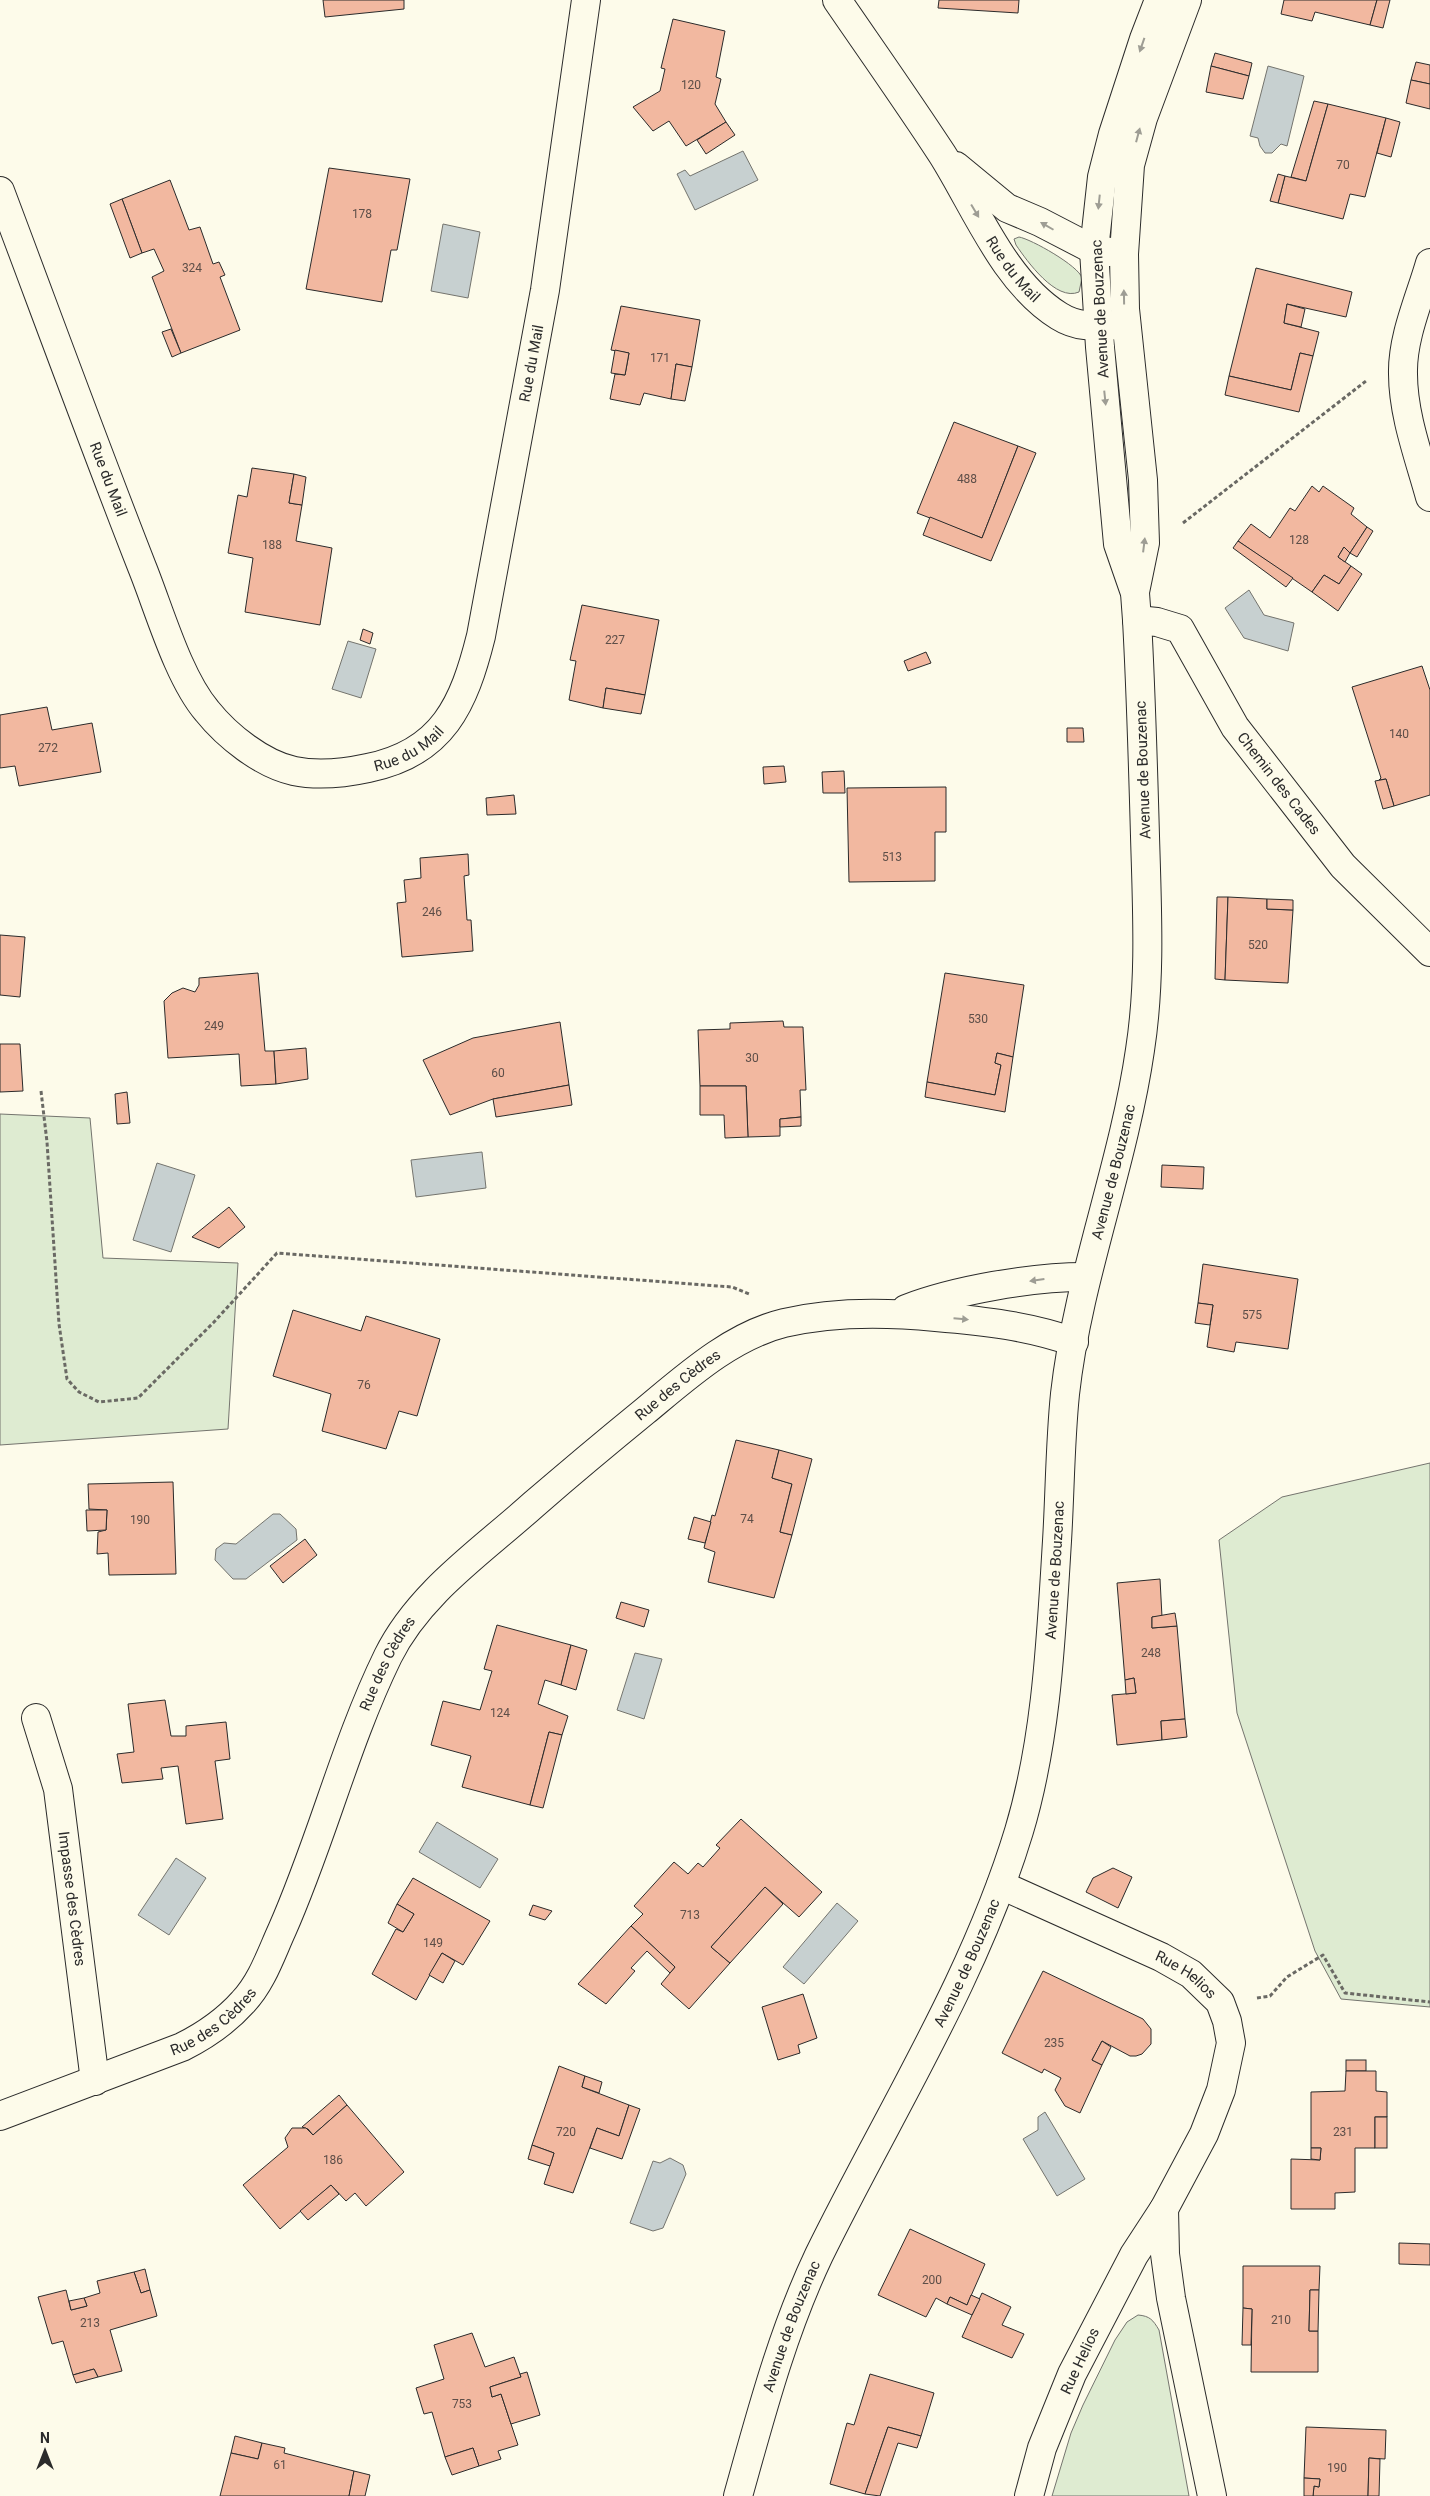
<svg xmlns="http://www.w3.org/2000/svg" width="1430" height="2496" viewBox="0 0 1430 2496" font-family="Roboto,sans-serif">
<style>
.green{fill:#deebd1;stroke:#74746e}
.water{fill:#c7d0d0;stroke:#74746e}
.building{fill:#f2b8a0;stroke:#2b2b2b}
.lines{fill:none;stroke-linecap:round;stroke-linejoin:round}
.minor-casing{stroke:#2b2b2b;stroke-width:30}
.path{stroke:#6a6964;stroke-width:3;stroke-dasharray:4 2.5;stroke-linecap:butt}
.minor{stroke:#fdfbea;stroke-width:28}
.oneway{fill:#9e9d94}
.labels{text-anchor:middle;stroke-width:4;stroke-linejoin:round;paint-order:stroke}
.number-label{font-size:12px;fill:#5d4e48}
.street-label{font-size:15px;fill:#2b2b2b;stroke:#fdfbea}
</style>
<rect width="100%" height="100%" fill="#fdfbea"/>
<g class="green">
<path d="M1019,237c12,2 60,29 63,41l-3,14c-23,10 -52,-31 -63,-47l-2,-6z"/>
<polygon points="0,1114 90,1118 103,1258 238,1263 228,1429 0,1445"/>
<polygon points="1430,1463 1430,2007 1341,1999 1315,1951 1237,1713 1219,1540 1282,1497"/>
<path d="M1138,2315c12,1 15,5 21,15l30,166h-137l19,-63 12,-28 32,-65 12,-18z"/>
</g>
<g class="water">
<polygon points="1268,66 1304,76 1287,146 1281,144 1272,153 1265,153 1260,146 1258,138 1250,136"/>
<polygon points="743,151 758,180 695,210 677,174 685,170 690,176"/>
<polygon points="443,224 480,232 468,298 431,291"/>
<polygon points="1249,590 1264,615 1294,623 1288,651 1244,638 1225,608"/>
<polygon points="348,641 376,649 361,698 332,689"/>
<polygon points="482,1152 486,1188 416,1197 411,1160"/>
<polygon points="157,1163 195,1175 171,1252 133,1240"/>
<polygon points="273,1514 280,1514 296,1529 297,1540 246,1579 233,1579 215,1560 216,1549 224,1543 236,1544"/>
<polygon points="635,1653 662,1659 644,1719 617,1710"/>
<polygon points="437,1822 498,1859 480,1888 419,1852"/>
<polygon points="176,1858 206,1878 169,1935 138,1915"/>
<polygon points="837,1903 858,1921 804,1984 783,1967"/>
<polygon points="1045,2112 1085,2179 1057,2196 1023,2139 1038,2130 1038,2117"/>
<polygon points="670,2158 683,2165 686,2174 663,2228 653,2231 630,2223 653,2161 660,2163"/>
</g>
<g class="building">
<polygon points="323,0 404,0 404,9 325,17"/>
<polygon points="939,0 1019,0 1018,13 938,8"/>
<polygon points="1284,0 1377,0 1370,25 1315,12 1312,21 1281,14"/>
<polygon points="1377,0 1390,0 1383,28 1370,25"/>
<polygon points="673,19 725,31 716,77 721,79 715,104 726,122 686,146 669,121 653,131 633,107 660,91 665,69 661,68"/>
<polygon points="1215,53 1252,63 1249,76 1211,66"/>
<polygon points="1416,62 1430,65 1430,84 1411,80"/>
<polygon points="1211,66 1249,76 1243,99 1206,92"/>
<polygon points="1411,80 1430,84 1430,109 1406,103"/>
<polygon points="1314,101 1328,104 1306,181 1291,177"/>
<polygon points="1328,104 1386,118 1365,197 1350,194 1343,219 1278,203 1285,176 1306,181"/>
<polygon points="1386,118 1400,122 1391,157 1377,153"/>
<polygon points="726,122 735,135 706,154 697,140"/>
<polygon points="329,168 410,179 397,250 391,250 382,302 306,289"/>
<polygon points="1278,174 1285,176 1278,203 1270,201"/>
<polygon points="170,180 189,230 200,227 213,264 219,262 225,275 220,277 240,330 181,353 152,277 164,271 154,249 142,253 122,199"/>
<polygon points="122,199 142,253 130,258 110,204"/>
<polygon points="1256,268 1352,292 1346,317 1287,304 1284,323 1319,332 1313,356 1300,353 1291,390 1229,376"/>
<polygon points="1287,304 1305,309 1301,327 1284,323"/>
<polygon points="621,306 700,320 692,367 676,364 671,399 644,393 640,405 610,399 615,374 625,375 629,353 611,350"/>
<polygon points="171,329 181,353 172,357 162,332"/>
<polygon points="615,350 629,353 625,375 611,373"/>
<polygon points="1300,353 1313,356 1299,412 1225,395 1229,376 1291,390"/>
<polygon points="676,364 692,367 685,401 671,399"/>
<polygon points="954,422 1018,446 982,538 917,513"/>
<polygon points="1018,446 1036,453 991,561 923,535 930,517 982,538"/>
<polygon points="252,468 294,474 289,503 302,505 296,541 332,548 320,625 245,612 253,558 228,553 238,495 247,497"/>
<polygon points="294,474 306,477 302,505 289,503"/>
<polygon points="1312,486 1319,492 1323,486 1354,508 1351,514 1367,527 1350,553 1344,547 1338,557 1351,566 1339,584 1324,575 1312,592 1238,541 1251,524 1270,538 1290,508 1295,511"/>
<polygon points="1367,527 1373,531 1357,557 1350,553"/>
<polygon points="1238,541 1293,578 1286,587 1233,548"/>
<polygon points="1344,547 1350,553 1345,562 1338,557"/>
<polygon points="1351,566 1362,574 1338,611 1312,592 1324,575 1339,584"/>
<polygon points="582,605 659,620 645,695 606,688 603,708 569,700 576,661 570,660"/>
<polygon points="363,629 373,633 370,644 360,640"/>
<polygon points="926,652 931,663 908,671 904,661"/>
<polygon points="1422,666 1430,690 1430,795 1394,806 1386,779 1379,780 1381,778 1352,687"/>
<polygon points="606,688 645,695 641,714 603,708"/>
<polygon points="47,707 52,730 92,723 101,772 19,786 15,766 0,768 0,715"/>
<polygon points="1067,728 1083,728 1084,742 1067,742"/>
<polygon points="784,766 786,782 764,784 763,767"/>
<polygon points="844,771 845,793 823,793 822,772"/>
<polygon points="1386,779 1394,806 1383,809 1375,781"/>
<polygon points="946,787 946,832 935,832 935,881 849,882 847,788"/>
<polygon points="514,795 516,814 487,815 486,798"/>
<polygon points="468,854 469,875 464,876 467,920 471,920 473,951 402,957 397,903 406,902 404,880 421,878 420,858"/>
<polygon points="1217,897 1228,897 1225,980 1215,979"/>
<polygon points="1228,897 1267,899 1267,909 1293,910 1288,983 1225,980"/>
<polygon points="1267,899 1293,900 1293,910 1267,909"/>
<polygon points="0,935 25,937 20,997 0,995"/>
<polygon points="258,973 265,1051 274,1051 276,1084 241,1086 239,1054 168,1058 164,1001 172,993 183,988 195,992 199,985 199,978"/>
<polygon points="945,973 1024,985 1013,1057 997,1053 995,1063 1001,1065 995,1095 927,1082"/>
<polygon points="783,1021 784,1027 803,1027 806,1090 800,1090 801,1117 780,1119 780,1136 748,1137 746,1086 700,1086 698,1030 730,1029 730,1023"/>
<polygon points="560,1022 569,1085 493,1099 450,1115 423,1060 473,1038"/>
<polygon points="0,1044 20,1044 23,1091 0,1092"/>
<polygon points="306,1048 308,1079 276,1084 274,1051"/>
<polygon points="997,1053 1013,1057 1005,1112 925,1097 927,1082 995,1095 1001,1065 995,1063"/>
<polygon points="569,1085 572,1105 496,1117 493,1099"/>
<polygon points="700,1086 746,1086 748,1137 725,1138 724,1115 700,1115"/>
<polygon points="127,1092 130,1123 117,1124 115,1094"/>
<polygon points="801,1117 801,1126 780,1127 780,1119"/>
<polygon points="1162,1165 1204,1167 1203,1189 1161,1187"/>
<polygon points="229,1207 245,1227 219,1248 192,1237"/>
<polygon points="1203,1264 1298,1279 1288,1349 1236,1342 1234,1352 1207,1347 1213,1305 1198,1303"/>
<polygon points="1198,1303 1213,1305 1210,1325 1195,1323"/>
<polygon points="293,1310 361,1331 366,1316 440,1339 417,1416 399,1411 386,1449 322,1431 331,1394 273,1376"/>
<polygon points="736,1440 779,1450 772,1478 792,1484 780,1532 792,1535 774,1598 708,1582 715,1552 704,1548 712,1515 715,1516"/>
<polygon points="779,1450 812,1459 792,1535 780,1532 792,1484 772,1478"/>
<polygon points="173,1482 176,1574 109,1575 108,1553 97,1554 98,1532 106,1530 107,1510 89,1509 88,1484"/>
<polygon points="86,1510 107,1510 106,1530 87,1531"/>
<polygon points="694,1517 711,1522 705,1543 688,1539"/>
<polygon points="305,1539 317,1555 283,1583 270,1566"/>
<polygon points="1160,1579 1162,1617 1152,1617 1152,1628 1177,1626 1185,1719 1161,1721 1162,1740 1117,1745 1112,1695 1136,1693 1134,1678 1125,1680 1117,1583"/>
<polygon points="621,1602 649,1610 644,1627 616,1618"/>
<polygon points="1175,1613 1177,1626 1152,1628 1152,1617"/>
<polygon points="497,1625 571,1645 561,1685 545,1680 538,1704 568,1716 562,1735 549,1732 530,1805 462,1787 471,1756 431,1745 443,1701 480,1710 492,1671 484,1669"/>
<polygon points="571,1645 587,1650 576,1690 561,1685"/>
<polygon points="1134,1678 1136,1693 1126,1694 1125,1680"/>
<polygon points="165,1700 171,1736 186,1736 186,1726 226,1722 230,1759 215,1761 223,1819 186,1824 178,1766 161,1768 163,1779 122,1783 117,1754 134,1752 128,1704"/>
<polygon points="1185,1719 1187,1737 1162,1740 1161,1721"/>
<polygon points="549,1732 562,1735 543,1808 530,1805"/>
<polygon points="741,1819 822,1892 799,1917 765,1887 711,1947 730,1963 689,2009 661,1984 675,1967 631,1926 643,1914 634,1906 674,1862 688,1874 698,1863 703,1867 720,1848 716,1845"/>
<polygon points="1113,1868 1132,1877 1118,1908 1086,1892 1093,1878"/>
<polygon points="413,1878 490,1921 463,1965 442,1953 416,2000 372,1974 396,1929 403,1932 414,1914 397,1904"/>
<polygon points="765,1887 783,1904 730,1963 711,1947"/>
<polygon points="397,1904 414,1914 403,1932 388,1923"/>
<polygon points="533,1905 552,1911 545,1920 529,1915"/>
<polygon points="631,1926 675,1967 670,1973 647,1951 631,1968 635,1971 606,2004 578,1984"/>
<polygon points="442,1953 455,1961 443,1983 429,1975"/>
<polygon points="1043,1971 1143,2019 1151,2029 1151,2044 1142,2054 1136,2056 1130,2056 1102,2041 1092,2060 1102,2065 1080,2113 1065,2106 1055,2090 1061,2078 1044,2069 1042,2073 1002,2053"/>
<polygon points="803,1994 817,2038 798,2045 800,2053 778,2060 762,2007"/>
<polygon points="1102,2041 1111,2047 1102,2065 1092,2060"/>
<rect x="1346" y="2060" width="20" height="11"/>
<polygon points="559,2066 585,2076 582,2087 629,2105 619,2136 597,2128 573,2193 544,2184 554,2153 532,2145"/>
<polygon points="1346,2071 1376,2071 1376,2091 1387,2092 1387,2117 1375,2117 1375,2148 1355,2148 1355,2192 1335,2193 1335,2209 1291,2209 1291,2159 1320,2160 1321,2148 1311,2148 1311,2092 1345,2091"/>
<polygon points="585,2076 602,2082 599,2093 582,2087"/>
<polygon points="339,2095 347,2105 313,2135 308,2129 302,2127"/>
<polygon points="347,2105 404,2172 366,2206 355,2193 346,2201 331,2185 280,2229 243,2185 288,2147 285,2138 292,2128 306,2128 313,2135"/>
<polygon points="629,2105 640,2109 622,2159 590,2148 597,2128 619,2136"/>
<rect x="1375" y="2117" width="12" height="31"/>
<polygon points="532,2145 554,2153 550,2166 528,2159"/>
<polygon points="1311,2148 1321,2148 1320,2160 1311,2159"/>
<polygon points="331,2185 339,2194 308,2220 300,2211"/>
<polygon points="910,2229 985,2264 967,2305 950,2297 947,2304 936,2298 926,2317 878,2295"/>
<polygon points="1399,2243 1430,2244 1430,2265 1399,2264"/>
<polygon points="1243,2266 1320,2266 1319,2290 1310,2290 1309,2331 1318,2331 1318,2372 1251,2372 1252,2309 1243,2308"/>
<polygon points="145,2269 150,2290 141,2293 134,2272"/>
<polygon points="134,2272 141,2293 150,2290 157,2316 110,2330 122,2371 98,2377 94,2369 73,2375 63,2341 52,2344 38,2297 66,2290 71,2310 87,2306 84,2298 100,2293 97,2281"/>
<polygon points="1310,2290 1319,2290 1318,2331 1309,2331"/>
<polygon points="982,2293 1011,2307 1002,2325 1024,2334 1012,2358 962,2337"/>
<polygon points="971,2295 980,2299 972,2315 947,2304 950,2297 967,2305"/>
<polygon points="84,2298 87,2306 71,2310 69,2301"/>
<polygon points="1243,2308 1252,2309 1251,2345 1242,2345"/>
<polygon points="472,2333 485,2367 514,2357 521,2377 490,2387 492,2397 501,2394 518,2445 498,2451 501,2459 479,2466 473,2448 445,2457 432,2412 424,2414 416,2388 444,2379 434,2345"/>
<polygon points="94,2369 98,2377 76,2383 73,2375"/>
<polygon points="527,2372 540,2415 511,2424 501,2394 492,2397 490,2387 521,2377 520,2374"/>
<polygon points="870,2374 934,2393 921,2436 888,2427 865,2494 830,2484 847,2423 854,2425"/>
<polygon points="888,2427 921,2436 917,2448 898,2443 880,2496 865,2494"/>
<polygon points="1306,2427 1386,2430 1385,2459 1369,2458 1368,2496 1313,2496 1314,2486 1319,2487 1320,2479 1304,2478"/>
<polygon points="235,2436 262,2443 258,2459 231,2453"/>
<polygon points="262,2443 285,2448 284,2453 354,2471 349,2496 220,2496 231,2453 258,2459"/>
<polygon points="473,2448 479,2466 452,2475 445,2457"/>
<polygon points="1369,2458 1380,2459 1379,2496 1368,2496"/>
<polygon points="354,2471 370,2475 365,2496 349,2496"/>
<polygon points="1304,2478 1320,2479 1319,2487 1314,2486 1313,2496 1304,2496"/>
</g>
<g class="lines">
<defs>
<g id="minor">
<path id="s1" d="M837,0c35,51 71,102 105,154 33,52 62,128 117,162 19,12 37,10 58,9"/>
<polyline points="956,166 1007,208 1040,222 1094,250 1110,252"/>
<path id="s2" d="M0,191c47,125 93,251 142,376 17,42 36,110 65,144 20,25 55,53 87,60 24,5 51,2 74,-3 75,-15 96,-64 113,-132l64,-346 41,-290"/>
<path d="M1430,263c-10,35 -28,74 -27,111 0,41 16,83 27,123"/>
<polyline points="1135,592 1145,543 1143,480 1125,309 1124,254 1130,165 1143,118 1187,0"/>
<path id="s3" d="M1137,620l20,2 23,7 55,98 108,139 87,86"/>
<path d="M906,1309c50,-19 125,-32 179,-32"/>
<path id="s4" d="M36,1718l22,71 37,292"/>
<path id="s5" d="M1001,1885l160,72 30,17 29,28 7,19 4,22 -10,47 -17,44 -40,75 -30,46 -62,119 -30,74 -13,48"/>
<path id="s6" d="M0,2116l182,-69c22,-11 44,-26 61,-45 19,-20 28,-48 39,-72 40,-90 63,-186 106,-274 31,-63 94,-105 145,-151 37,-32 74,-63 112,-94 41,-34 86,-75 139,-88 50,-12 102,-11 152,-6 48,4 93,9 138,25"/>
<polyline points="1164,2209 1165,2254 1171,2298 1212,2496"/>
<path id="s7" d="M738,2496c23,-82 44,-163 81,-241 68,-139 155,-275 200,-424 28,-93 32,-194 38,-290 3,-49 3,-98 8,-147 13,-117 58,-227 75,-344 11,-71 7,-142 5,-214 -2,-72 -4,-144 -8,-216l-2,-27 -17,-49 -18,-197 -6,-97 8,-73 11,-43 31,-95 15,-39"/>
</g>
</defs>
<use href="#minor" class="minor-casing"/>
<g class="path">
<polyline points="1183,523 1366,381"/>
<polyline points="41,1091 47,1142 59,1324 67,1379 79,1392 99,1402 138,1398 214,1322 277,1253 732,1287 749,1294"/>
<polyline points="1257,1998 1270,1996 1287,1977 1323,1955 1345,1993 1430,2002"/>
</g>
<use href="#minor" class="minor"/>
</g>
<defs><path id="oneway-solid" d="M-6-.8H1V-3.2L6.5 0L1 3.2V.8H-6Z" transform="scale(1.25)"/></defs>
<g class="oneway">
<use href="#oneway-solid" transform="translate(1142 45) rotate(109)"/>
<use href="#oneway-solid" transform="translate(1138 135) rotate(-75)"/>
<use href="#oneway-solid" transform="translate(1099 202) rotate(96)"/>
<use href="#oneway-solid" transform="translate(975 211) rotate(59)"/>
<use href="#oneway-solid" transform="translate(1047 226) rotate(-150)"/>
<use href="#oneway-solid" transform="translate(1124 297) rotate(-91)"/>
<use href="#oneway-solid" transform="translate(1105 398) rotate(84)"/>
<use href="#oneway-solid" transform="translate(1144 545) rotate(-83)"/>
<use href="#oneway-solid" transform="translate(1037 1280) rotate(172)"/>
<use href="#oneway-solid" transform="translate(961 1319) rotate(5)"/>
</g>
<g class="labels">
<g class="number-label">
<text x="691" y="89">120</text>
<text x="1343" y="169">70</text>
<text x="362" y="218">178</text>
<text x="192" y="272">324</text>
<text x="660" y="362">171</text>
<text x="967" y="483">488</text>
<text x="1299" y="544">128</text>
<text x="272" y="549">188</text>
<text x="615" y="644">227</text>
<text x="1399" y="738">140</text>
<text x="48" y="752">272</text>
<text x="892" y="861">513</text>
<text x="432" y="916">246</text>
<text x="1258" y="949">520</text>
<text x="978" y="1023">530</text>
<text x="214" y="1030">249</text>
<text x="752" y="1062">30</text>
<text x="498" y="1077">60</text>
<text x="1252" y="1319">575</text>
<text x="364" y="1389">76</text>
<text x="747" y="1523">74</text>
<text x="140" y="1524">190</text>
<text x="1151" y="1657">248</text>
<text x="500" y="1717">124</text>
<text x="690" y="1919">713</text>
<text x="433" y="1947">149</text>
<text x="1054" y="2047">235</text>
<text x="566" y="2136">720</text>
<text x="1343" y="2136">231</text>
<text x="333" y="2164">186</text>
<text x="932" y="2284">200</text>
<text x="1281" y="2324">210</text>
<text x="90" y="2327">213</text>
<text x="462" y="2408">753</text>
<text x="280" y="2469">61</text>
<text x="1337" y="2472">190</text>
</g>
<g class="street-label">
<text dy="5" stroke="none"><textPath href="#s1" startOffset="322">Rue du Mail</textPath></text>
<text transform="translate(1100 309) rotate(-93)" y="5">Avenue de Bouzenac</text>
<text dy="5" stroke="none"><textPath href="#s2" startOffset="1206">Rue du Mail</textPath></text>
<text dy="5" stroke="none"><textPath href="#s2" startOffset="308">Rue du Mail</textPath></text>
<text dy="5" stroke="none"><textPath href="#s2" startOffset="788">Rue du Mail</textPath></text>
<text transform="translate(1143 770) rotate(-92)" y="5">Avenue de Bouzenac</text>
<text dy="5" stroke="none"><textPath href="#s3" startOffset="228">Chemin des Cades</textPath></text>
<text dy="5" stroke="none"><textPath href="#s7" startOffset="1392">Avenue de Bouzenac</textPath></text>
<text dy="5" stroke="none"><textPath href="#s6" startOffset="1046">Rue des Cèdres</textPath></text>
<text dy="5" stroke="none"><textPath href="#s7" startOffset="988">Avenue de Bouzenac</textPath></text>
<text dy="5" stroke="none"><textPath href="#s6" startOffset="640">Rue des Cèdres</textPath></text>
<text dy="5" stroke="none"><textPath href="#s4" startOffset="185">Impasse des Cèdres</textPath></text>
<text dy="5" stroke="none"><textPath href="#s7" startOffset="582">Avenue de Bouzenac</textPath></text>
<text dy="5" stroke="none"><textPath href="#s5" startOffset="206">Rue Helios</textPath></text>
<text dy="5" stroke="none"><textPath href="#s6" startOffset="235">Rue des Cèdres</textPath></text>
<text dy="5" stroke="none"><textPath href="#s7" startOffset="178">Avenue de Bouzenac</textPath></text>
<text transform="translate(1080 2361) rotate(-65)" y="5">Rue Helios</text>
</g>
</g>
<g transform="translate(45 2451)" stroke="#fdfbea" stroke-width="4" paint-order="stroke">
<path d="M0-4L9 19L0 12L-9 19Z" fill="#2b2b2b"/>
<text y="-8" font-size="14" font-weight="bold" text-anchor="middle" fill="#2b2b2b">N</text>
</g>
</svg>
